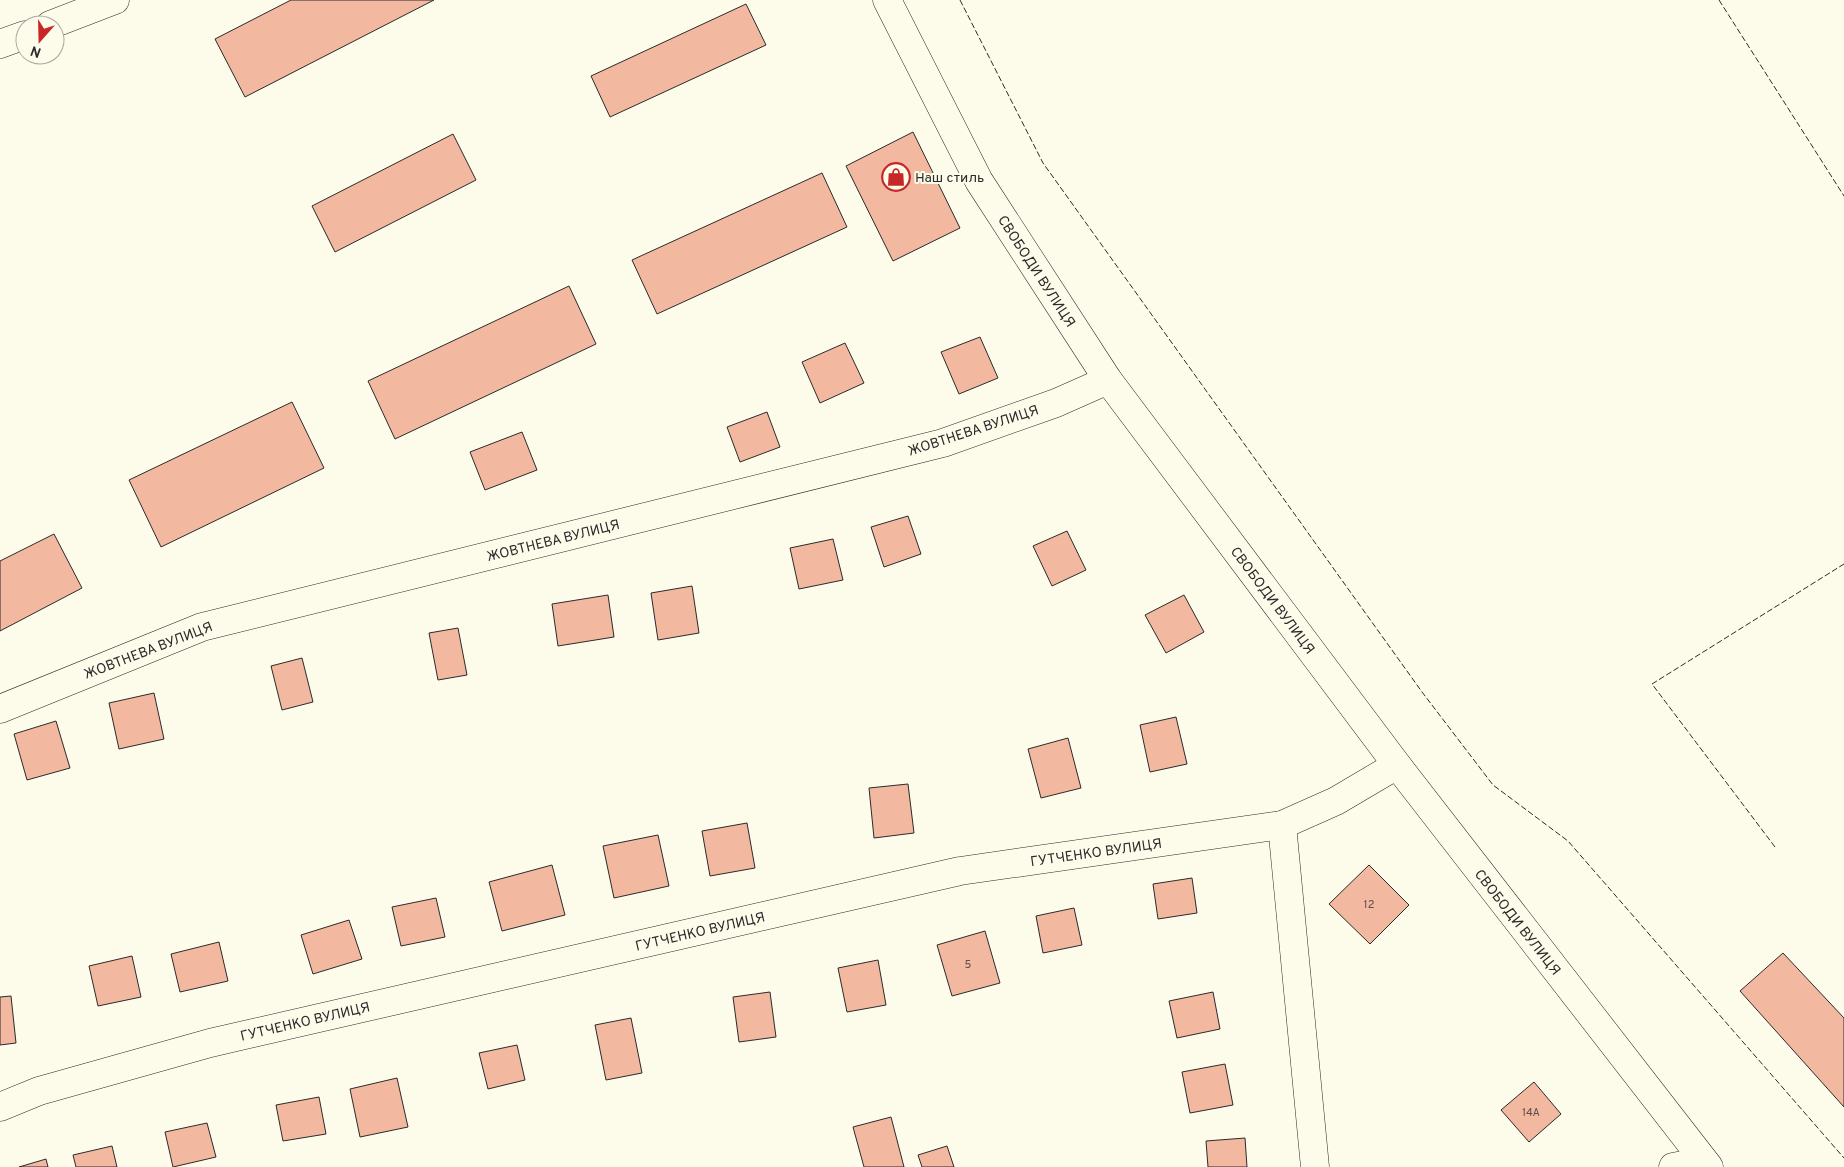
<svg xmlns="http://www.w3.org/2000/svg" width="1844" height="1167" viewBox="0 0 1844 1167" font-family="Overpass,sans-serif">
<style>
.building{fill:#f2b8a0;stroke:#2b2b2b}
.lines{fill:none;stroke-linecap:round;stroke-linejoin:round}
.minor-casing{stroke:#2b2b2b;stroke-width:29}
.secondary-casing{stroke:#2b2b2b;stroke-width:29}
.minor{stroke:#fdfbea;stroke-width:28}
.secondary{stroke:#fdfbea;stroke-width:28}
.fence{stroke:#2b2b2b;stroke-width:1;stroke-dasharray:6 2.5;stroke-linecap:butt}
.labels{text-anchor:middle;stroke-width:4;stroke-linejoin:round;paint-order:stroke}
.number-label{font-size:11px;fill:#5d4e48}
.poi-label{font-size:14px;fill:#2b2b2b;stroke:#fdfbea;text-anchor:start}
.street-label{font-size:14px;fill:#2b2b2b;stroke:#fdfbea}
</style>
<rect width="100%" height="100%" fill="#fdfbea"/>
<g class="building">
<polygon points="291,0 434,0 245,97 215,39"/>
<polygon points="746,4 766,45 610,117 591,76"/>
<polygon points="913,132 960,228 893,261 846,166"/>
<polygon points="453,134 476,180 335,252 312,206"/>
<polygon points="822,173 847,227 657,314 632,260"/>
<polygon points="569,286 596,344 395,439 368,381"/>
<polygon points="980,337 998,378 959,394 941,352"/>
<polygon points="845,343 864,383 820,403 802,362"/>
<polygon points="292,402 324,468 161,547 129,480"/>
<polygon points="767,412 780,447 740,462 727,427"/>
<polygon points="522,432 537,470 485,490 470,452"/>
<polygon points="908,516 921,554 884,567 871,527"/>
<polygon points="1067,531 1086,570 1052,586 1033,546"/>
<polygon points="54,534 82,588 0,631 0,561"/>
<polygon points="833,539 843,580 799,589 790,548"/>
<polygon points="692,586 699,633 658,640 651,593"/>
<polygon points="608,595 614,637 558,646 552,604"/>
<polygon points="1184,595 1204,632 1166,653 1145,615"/>
<polygon points="458,628 467,675 438,680 429,633"/>
<polygon points="302,658 313,702 282,710 271,666"/>
<polygon points="154,693 164,739 119,749 109,703"/>
<polygon points="1176,717 1187,764 1150,772 1140,725"/>
<polygon points="56,721 70,768 27,780 14,734"/>
<polygon points="1068,738 1081,788 1041,798 1028,749"/>
<polygon points="908,784 914,833 874,838 869,788"/>
<polygon points="747,823 755,868 710,876 702,831"/>
<polygon points="658,835 669,886 614,898 603,846"/>
<polygon points="552,865 565,915 502,931 489,882"/>
<polygon points="1369,865 1409,905 1370,944 1329,904"/>
<polygon points="1192,878 1197,913 1158,919 1153,884"/>
<polygon points="436,898 445,937 401,946 392,907"/>
<polygon points="1074,908 1082,945 1043,953 1036,916"/>
<polygon points="349,920 362,959 313,974 301,935"/>
<polygon points="985,931 1000,983 952,996 937,945"/>
<polygon points="219,942 228,981 180,992 171,954"/>
<polygon points="1783,953 1844,1018 1844,1107 1740,991"/>
<polygon points="132,956 141,997 98,1006 89,966"/>
<polygon points="878,960 886,1005 847,1012 838,968"/>
<polygon points="770,992 776,1037 739,1042 733,997"/>
<polygon points="1213,992 1220,1029 1177,1038 1169,1001"/>
<polygon points="11,996 16,1043 0,1045 0,997"/>
<polygon points="631,1018 642,1073 606,1080 595,1025"/>
<polygon points="517,1045 525,1080 488,1089 479,1053"/>
<polygon points="1225,1064 1233,1105 1190,1113 1182,1072"/>
<polygon points="397,1078 408,1127 360,1137 350,1089"/>
<polygon points="1534,1082 1561,1114 1529,1142 1501,1110"/>
<polygon points="319,1097 326,1134 283,1141 276,1105"/>
<polygon points="891,1117 904,1167 864,1167 853,1127"/>
<polygon points="207,1123 216,1157 173,1167 165,1132"/>
<polygon points="1245,1138 1247,1167 1208,1167 1206,1141"/>
<polygon points="112,1146 117,1167 76,1167 73,1155"/>
<polygon points="947,1146 954,1167 922,1167 918,1155"/>
<polygon points="46,1159 48,1167 19,1167"/>
</g>
<g class="lines">
<defs>
<g id="minor">
<polyline points="50,25 115,0"/>
<polyline points="0,44 25,35"/>
<polyline points="0,709 202,627 943,443 1056,403 1108,380"/>
<polyline points="1282,825 1315,1167"/>
<polyline points="0,1107 39,1091 210,1043 960,871 1282,825 1336,801 1397,765"/>
<polyline points="1673,1167 1704,1161"/>
</g>
<polyline id="secondary" points="887,0 979,181 1108,380 1397,765 1709,1167"/>
</defs>
<use href="#minor" class="minor-casing"/>
<use href="#secondary" class="secondary-casing"/>
<use href="#minor" class="minor"/>
<use href="#secondary" class="secondary"/>
<g class="fence">
<polyline points="960,0 1043,163 1422,692 1493,785 1568,841 1844,1158"/>
<polyline points="1719,0 1844,196"/>
<polyline points="1775,847 1652,684 1844,564"/>
</g>
</g>
<defs>
<symbol id="shop-ring" viewBox="-11 -11 22 22"><circle r="9.5" fill="#fdfbea" stroke="#c62828" stroke-width="1.5"/><path d="M-5-2.5h2.3a2.7 3.5 0 0 1 5.4 0H5L5.5 6h-11ZM-1.5-2.5h3a1.5 2.3 0 0 0-3 0Z" fill="#c62828"/></symbol>
</defs>
<g fill-rule="evenodd">
<use href="#shop-ring" x="880" y="161" width="32" height="32"/>
</g>
<g class="labels">
<g class="number-label">
<text x="1369" y="908">12</text>
<text x="968" y="968">5</text>
<text x="1531" y="1116">14А</text>
</g>
<g class="poi-label">
<text x="915" y="182">Наш стиль</text>
</g>
<g class="street-label">
<text transform="translate(1037 271) rotate(57)" y="5">СВОБОДИ ВУЛИЦЯ</text>
<text transform="translate(973 430) rotate(-18)" y="5">ЖОВТНЕВА ВУЛИЦЯ</text>
<text transform="translate(553 540) rotate(-14)" y="5">ЖОВТНЕВА ВУЛИЦЯ</text>
<text transform="translate(1273 600) rotate(53)" y="5">СВОБОДИ ВУЛИЦЯ</text>
<text transform="translate(148 650) rotate(-21)" y="5">ЖОВТНЕВА ВУЛИЦЯ</text>
<text transform="translate(1096 852) rotate(-8)" y="5">ГУТЧЕНКО ВУЛИЦЯ</text>
<text transform="translate(1518 922) rotate(52)" y="5">СВОБОДИ ВУЛИЦЯ</text>
<text transform="translate(700 931) rotate(-13)" y="5">ГУТЧЕНКО ВУЛИЦЯ</text>
<text transform="translate(305 1021) rotate(-13)" y="5">ГУТЧЕНКО ВУЛИЦЯ</text>
</g>
</g>
<g transform="translate(40 40) rotate(200)"><circle r="24" fill="#fdfbea" stroke="#a9a89e"/>
<path d="M0-4L9 19L0 12L-9 19Z" fill="#c62828"/>
<text y="-8" font-size="14" font-weight="bold" text-anchor="middle" fill="#2b2b2b">N</text>
</g>
</svg>
